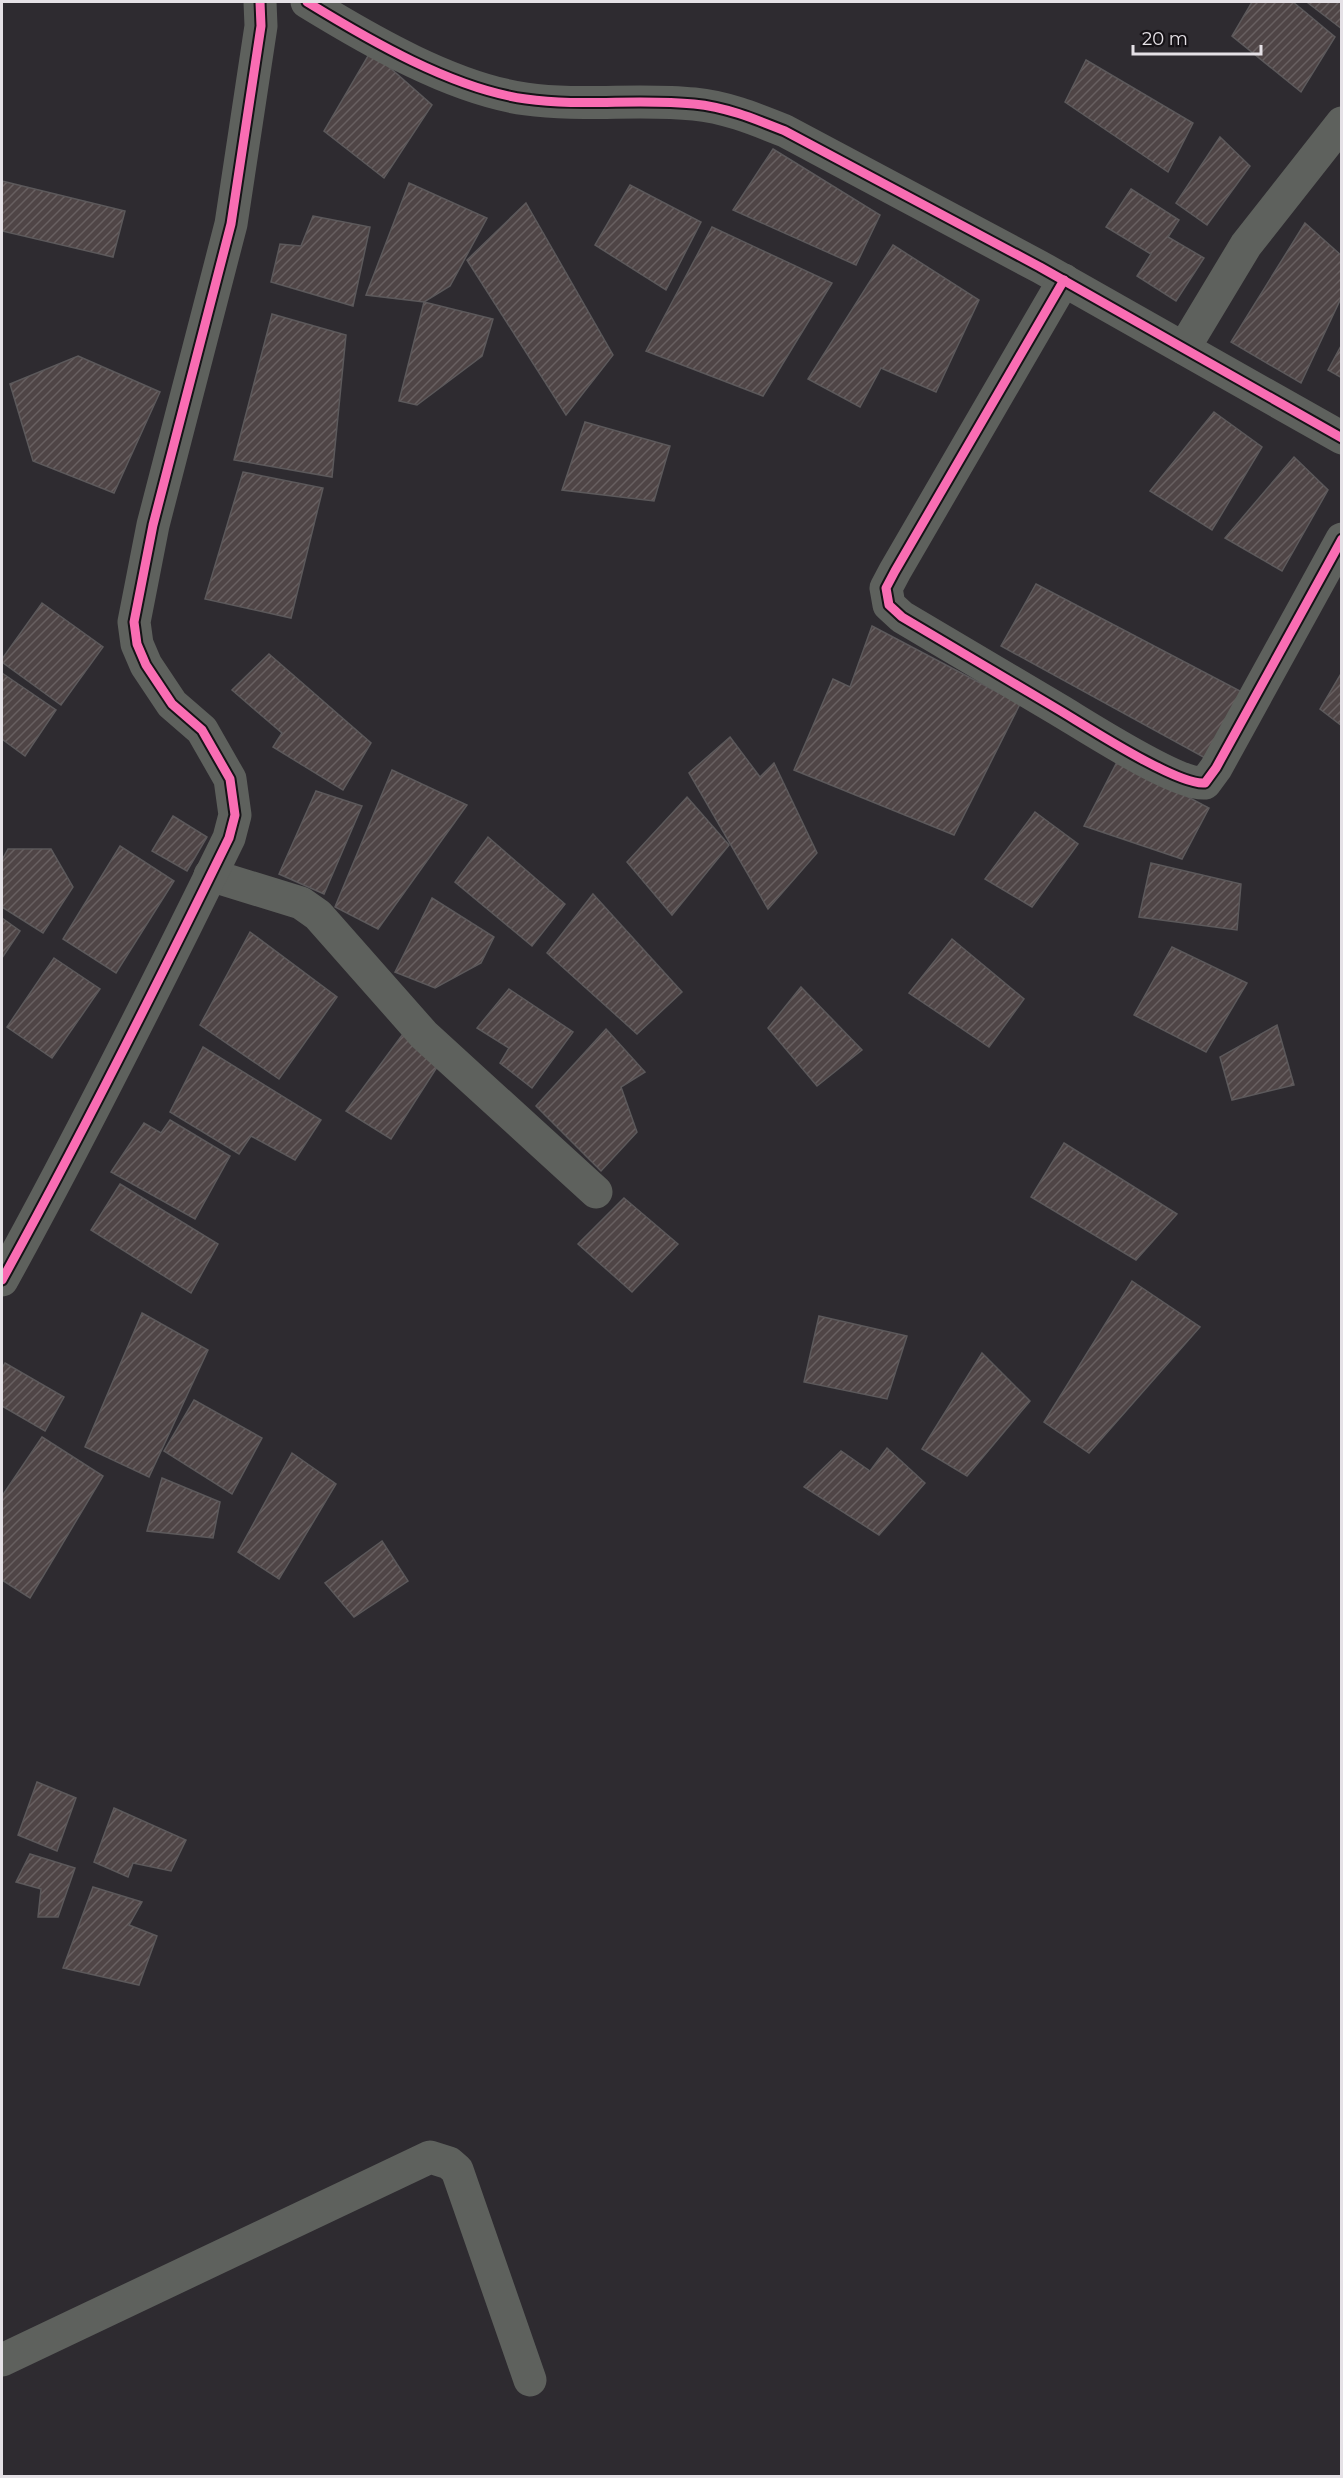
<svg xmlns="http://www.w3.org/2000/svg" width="1343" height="2478" viewBox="0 0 1343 2478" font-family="Montserrat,sans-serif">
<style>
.building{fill:url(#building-hatch);stroke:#5c595b;stroke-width:1.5}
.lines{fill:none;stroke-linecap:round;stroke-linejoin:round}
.street{stroke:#5e615d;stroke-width:33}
.cycleway-casing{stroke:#161317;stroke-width:13}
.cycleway{stroke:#f96db3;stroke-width:9}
</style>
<defs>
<pattern id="building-hatch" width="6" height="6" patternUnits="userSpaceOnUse" patternTransform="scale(1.5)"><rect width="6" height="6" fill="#4f4546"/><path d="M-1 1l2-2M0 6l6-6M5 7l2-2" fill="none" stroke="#686061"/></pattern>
</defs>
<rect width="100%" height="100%" fill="#2e2b30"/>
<g class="building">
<polygon points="1252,2 1293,2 1335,37 1301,92 1232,36"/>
<polygon points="1309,2 1342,2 1342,29 1308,3"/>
<polygon points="371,51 432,105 384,178 324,131"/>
<polygon points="1086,60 1193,123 1168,172 1065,102"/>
<polygon points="1220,137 1250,166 1207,225 1176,203"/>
<polygon points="773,149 880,215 856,265 733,210"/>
<polygon points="2,181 125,211 113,257 2,231"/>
<polygon points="409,183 487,218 450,286 424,302 366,295"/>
<polygon points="630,185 701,222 666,290 595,245"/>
<polygon points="1131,189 1179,220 1168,237 1204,258 1176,301 1137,276 1151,254 1106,227"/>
<polygon points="526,203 613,355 566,415 467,260"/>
<polygon points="313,216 370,227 353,306 271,282 280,244 301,246"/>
<polygon points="1305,223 1342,256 1342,296 1301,383 1231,342"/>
<polygon points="712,227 832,283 763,396 646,351"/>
<polygon points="893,245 979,300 936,392 881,368 860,407 808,379"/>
<polygon points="424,302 493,319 482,356 417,405 399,401"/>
<polygon points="272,314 346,335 332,477 234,460"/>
<polygon points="1342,344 1342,378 1328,370"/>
<polygon points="78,356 160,392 114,493 33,461 10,384"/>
<polygon points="1214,412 1262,447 1212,530 1150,491"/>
<polygon points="585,422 670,446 654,501 562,490"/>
<polygon points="1294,457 1328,490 1282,571 1225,538"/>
<polygon points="243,472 323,488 291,618 205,599"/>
<polygon points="1036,584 1242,692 1207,759 1001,646"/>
<polygon points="42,603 103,647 61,705 2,662 2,659"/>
<polygon points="872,626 1020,704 954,835 794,770 833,679 850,687"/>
<polygon points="269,654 371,743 343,790 273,747 282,733 232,690"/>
<polygon points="1342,672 1342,726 1320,709"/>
<polygon points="2,673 56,710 25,756 2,739"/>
<polygon points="730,737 760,777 774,763 817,853 768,909 689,773"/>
<polygon points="1118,760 1209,808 1182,859 1084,826"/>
<polygon points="392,770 467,805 378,929 335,907"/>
<polygon points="316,791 362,806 324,894 279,874"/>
<polygon points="687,797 729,845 672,915 627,862"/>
<polygon points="1035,812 1078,844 1032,907 985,879"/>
<polygon points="173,816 207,837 187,871 152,851"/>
<polygon points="488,837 565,904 532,946 455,882"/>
<polygon points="120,846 174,881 116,973 63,939"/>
<polygon points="8,849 51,849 73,887 43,933 2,907 2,860"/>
<polygon points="1151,863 1241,884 1237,930 1139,917"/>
<polygon points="593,894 682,992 637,1034 547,953"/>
<polygon points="432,898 494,937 481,963 435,988 395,972"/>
<polygon points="2,918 20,931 2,958"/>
<polygon points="250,932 337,997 279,1079 200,1025"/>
<polygon points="952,939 1024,999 989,1047 909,993"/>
<polygon points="1172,947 1247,983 1206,1052 1134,1015"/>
<polygon points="54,958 100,989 52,1058 7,1027"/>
<polygon points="801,987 862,1050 817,1086 768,1028"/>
<polygon points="509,989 573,1032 532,1088 500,1063 509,1048 477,1028"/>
<polygon points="1277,1025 1294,1085 1232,1100 1220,1057"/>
<polygon points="606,1029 645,1072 621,1087 637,1132 601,1171 536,1106"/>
<polygon points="403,1034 437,1067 391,1139 346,1111"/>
<polygon points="203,1047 321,1120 295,1160 251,1136 239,1154 170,1112"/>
<polygon points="170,1120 230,1156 195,1219 111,1172 144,1123 161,1133"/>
<polygon points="1064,1143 1177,1214 1136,1260 1031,1197"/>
<polygon points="120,1184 218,1244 191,1293 91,1230"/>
<polygon points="624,1198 678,1244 632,1292 578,1244"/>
<polygon points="1132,1281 1200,1327 1089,1453 1044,1422"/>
<polygon points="142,1313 208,1350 149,1477 85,1447"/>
<polygon points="819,1316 907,1336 887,1399 804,1382"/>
<polygon points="982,1353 1030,1401 967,1476 922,1449"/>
<polygon points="5,1363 64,1397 45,1431 2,1406 2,1368"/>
<polygon points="194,1400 262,1438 232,1494 164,1451"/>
<polygon points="42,1437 103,1476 30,1598 2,1580 2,1496"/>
<polygon points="887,1448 925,1483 879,1535 804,1487 841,1451 870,1471"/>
<polygon points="292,1453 336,1484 279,1579 238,1552"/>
<polygon points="162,1478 220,1502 213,1538 147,1531"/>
<polygon points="382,1541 408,1581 354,1617 325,1583"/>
<polygon points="37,1782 76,1798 57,1851 18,1835"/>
<polygon points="114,1808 186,1840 171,1871 133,1863 128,1877 94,1862"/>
<polygon points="30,1854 75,1868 58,1917 38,1917 41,1889 16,1882"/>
<polygon points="93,1887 142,1902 129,1925 157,1936 139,1985 63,1968"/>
</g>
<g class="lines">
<g class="street">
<path d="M307,2c62,38 146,87 219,97 56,8 112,-1 168,5 32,3 61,15 91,27l255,136 302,171"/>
<path d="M1064,280l-169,291 -9,17 3,17 13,12c52,31 105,62 157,93 27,16 119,76 146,73l11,-15 126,-229"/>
<polyline points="1184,348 1246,245 1342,123"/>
<polyline points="210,875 301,903 318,915 424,1035 596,1192"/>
<path d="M2,1280c80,-145 154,-293 227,-442l6,-23 -5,-36 -28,-49 -30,-26 -26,-39 -9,-21 -3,-22 19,-97 78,-301 30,-198 -1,-24"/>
<polyline points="2,2360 430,2157 449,2163 457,2170 530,2380"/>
</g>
<defs>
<g id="cycleway">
<path d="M307,2c62,38 146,87 219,97 56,8 112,-1 168,5 32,3 61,15 91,27l255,136 302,171"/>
<path d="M1064,280l-169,291 -9,17 3,17 13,12c52,31 105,62 157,93 27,16 119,76 146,73l11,-15 126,-229"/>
<path d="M2,1280c80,-145 154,-293 227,-442l6,-23 -5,-36 -28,-49 -30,-26 -26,-39 -9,-21 -3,-22 19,-97 78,-301 30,-198 -1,-24"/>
</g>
</defs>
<use href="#cycleway" class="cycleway-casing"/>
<use href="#cycleway" class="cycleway"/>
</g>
<rect width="1343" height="2478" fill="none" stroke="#e5e1e6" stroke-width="6"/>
<path d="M1133 45v9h128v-9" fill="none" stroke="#e5e1e6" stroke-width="3"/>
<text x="1142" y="45" font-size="18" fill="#e5e1e6" stroke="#161317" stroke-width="4.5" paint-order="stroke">20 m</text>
</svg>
